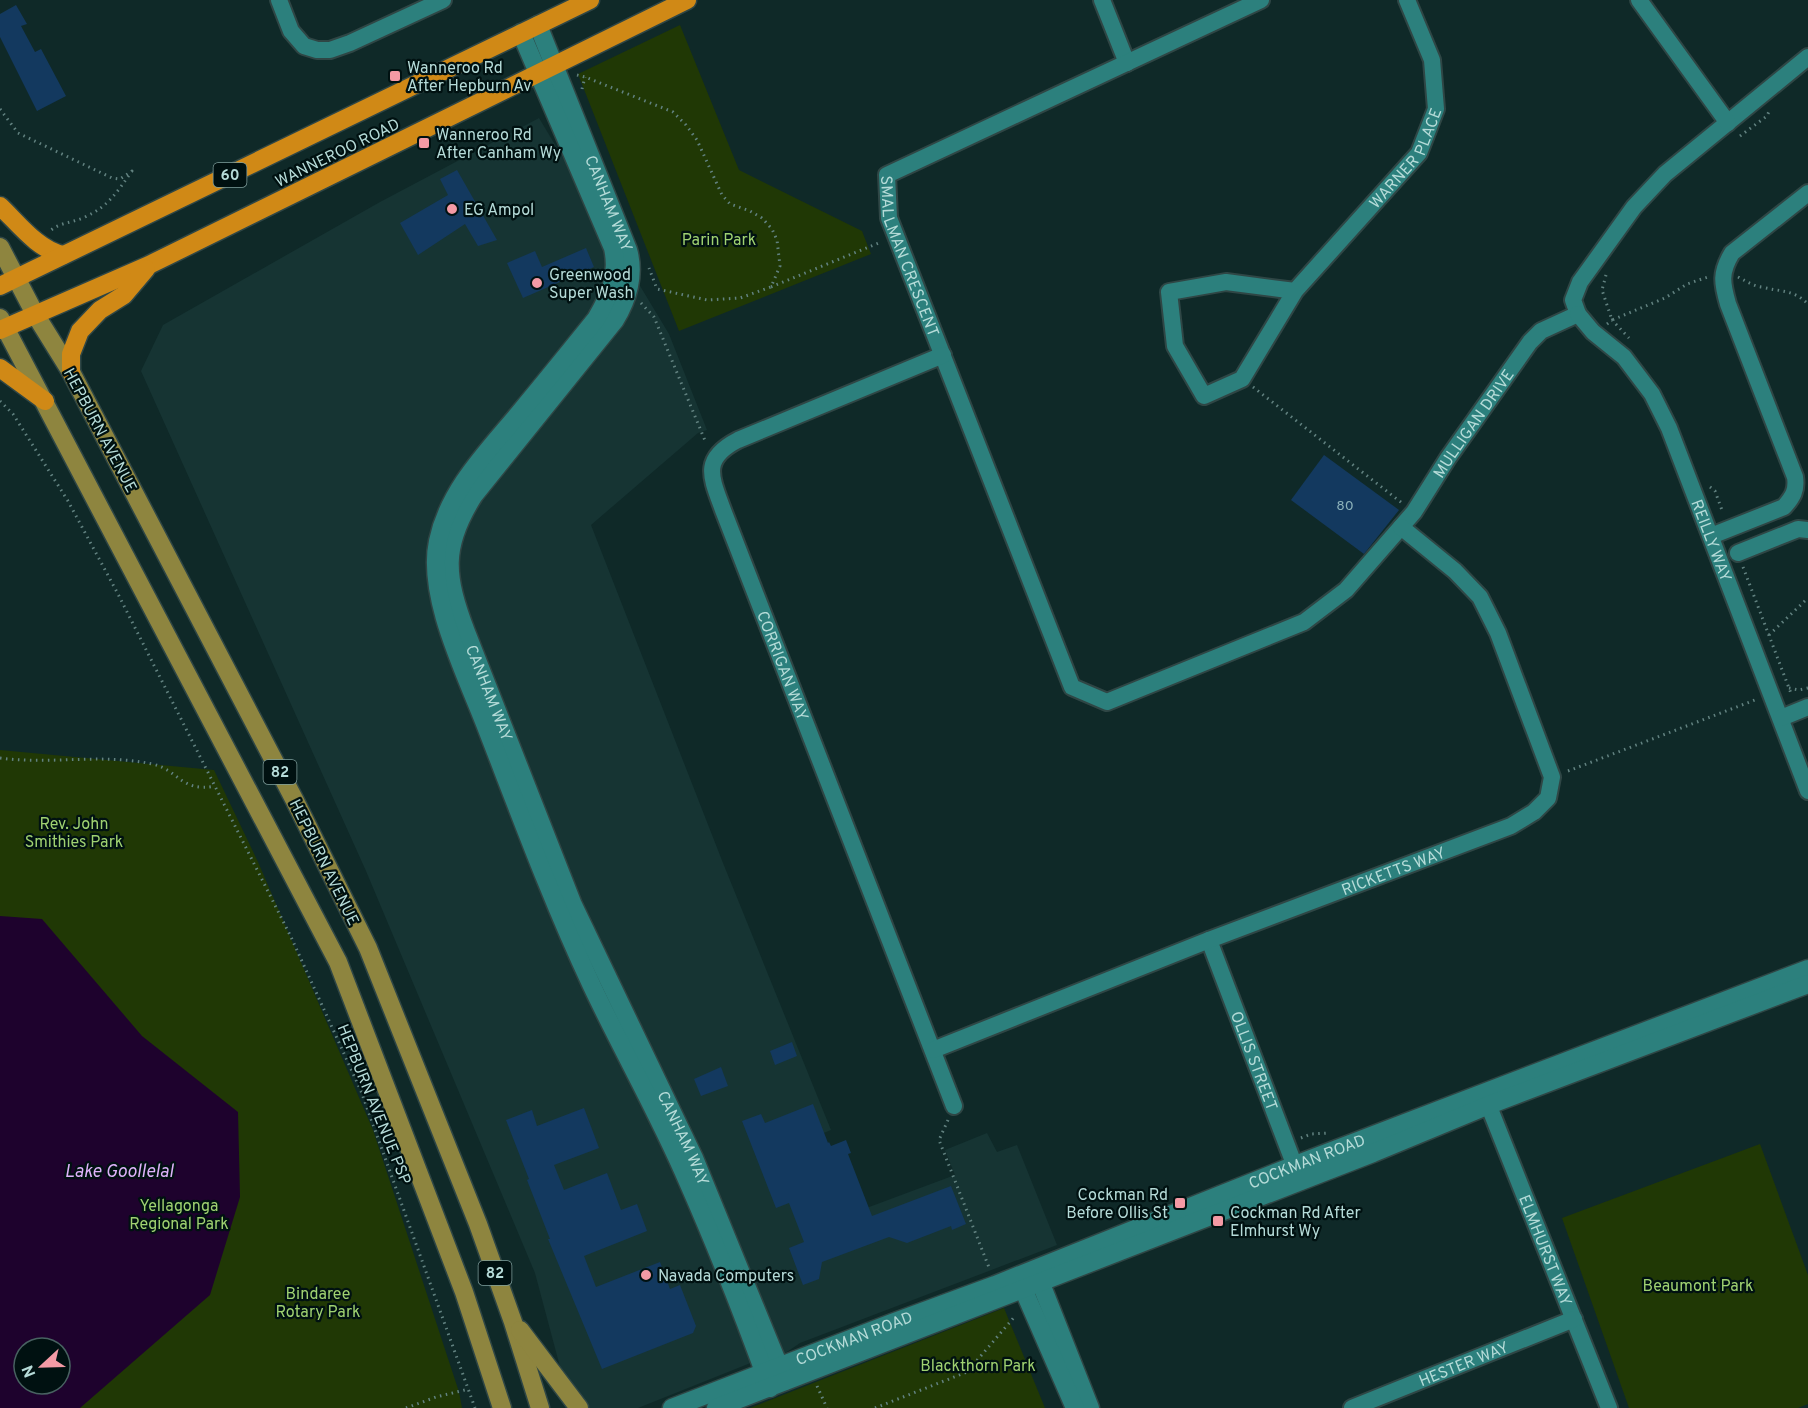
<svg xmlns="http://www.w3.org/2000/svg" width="1808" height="1408" viewBox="0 0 1808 1408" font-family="Overpass,sans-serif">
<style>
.built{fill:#163433}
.green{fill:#203805;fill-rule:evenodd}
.water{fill:#1e022d;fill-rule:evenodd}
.building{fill:#13395f}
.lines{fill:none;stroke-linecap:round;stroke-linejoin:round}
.street-casing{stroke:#2f4645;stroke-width:20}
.secondary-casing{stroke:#2f4645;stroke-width:21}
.primary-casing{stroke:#2f4645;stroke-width:21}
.highway-casing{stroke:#2f4645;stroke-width:21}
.path{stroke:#628280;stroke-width:3;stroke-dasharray:1.5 4.5;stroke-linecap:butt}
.street{stroke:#2c807d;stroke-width:16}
.secondary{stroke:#2c807d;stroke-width:18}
.primary{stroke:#8e853f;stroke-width:18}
.highway{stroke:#d08916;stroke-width:18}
.poi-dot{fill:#f49aa5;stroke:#011;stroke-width:2}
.labels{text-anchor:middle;stroke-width:4.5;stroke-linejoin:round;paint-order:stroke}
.number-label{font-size:14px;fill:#8cb2ba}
.shield{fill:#011;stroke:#7f9e9c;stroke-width:1.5}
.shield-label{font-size:15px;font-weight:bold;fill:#b5dbd8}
.poi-label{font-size:16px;fill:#b5dbd8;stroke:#011;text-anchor:start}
.street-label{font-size:16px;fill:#b5dbd8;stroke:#011}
.park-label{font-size:16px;fill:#9fd271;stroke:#011}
.water-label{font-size:18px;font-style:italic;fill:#deb2fa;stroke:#011}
</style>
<rect width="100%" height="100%" fill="#0f2928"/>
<polygon class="built" points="539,118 669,334 707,430 698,433 591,525 723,863 831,1130 814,1137 845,1216 955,1175 945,1150 987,1133 997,1152 1017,1145 1057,1245 800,1343 781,1356 711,1177 753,1362 638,1408 571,1408 535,1273 366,871 141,371 163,325 380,202"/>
<g class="green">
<polygon points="680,25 739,170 862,231 871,254 679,331 578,74"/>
<path d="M0,750l214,20 44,92 115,268 86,262 3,16h-462zM24,1348h36v36h-36z"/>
<polygon points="1760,1144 1808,1275 1808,1404 1798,1408 1629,1408 1562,1218"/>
<polygon points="1004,1308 1045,1408 750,1408"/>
</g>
<path class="water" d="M0,916l42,3 100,117 96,76 2,85 -30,98 -130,113h-80zM24,1348h36v36h-36z"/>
<g class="building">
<polygon points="16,5 27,24 21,26 35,52 41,49 66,96 37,111 0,37 0,14"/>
<polygon points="457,170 497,240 478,246 465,224 418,255 400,223 448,195 440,179"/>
<polygon points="586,248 594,267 523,298 507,263 535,251 542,267"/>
<polygon points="1324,455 1399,510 1364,554 1291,500"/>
<polygon points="792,1042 797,1056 775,1065 770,1051"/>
<polygon points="721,1067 728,1086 701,1096 694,1079"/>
<polygon points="813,1104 828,1143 829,1142 831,1146 846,1140 851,1153 848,1154 872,1216 951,1186 966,1224 952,1230 951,1226 907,1243 889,1237 822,1262 819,1279 803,1285 789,1248 804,1242 789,1203 776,1208 742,1121 761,1114 765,1123"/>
<polygon points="584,1108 599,1148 554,1165 564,1190 607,1173 621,1210 637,1204 647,1231 584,1256 596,1287 660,1262 670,1289 680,1285 696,1326 693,1333 602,1369 548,1239 550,1239 527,1180 529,1179 506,1120 532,1110 537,1126"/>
</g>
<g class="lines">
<defs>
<g id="street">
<polyline points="279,0 291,31 304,46 317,50 330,50 350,43 443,0"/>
<polyline points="1102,0 1127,63"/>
<path id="s1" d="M1261,0l-374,175 2,43 183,469 35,15 197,-80 42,-32 68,-78 34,-54 82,-116 11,-11 37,-17 -5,-14 7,-18 54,-75 31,-33 143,-117"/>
<polyline points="1639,0 1728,123"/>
<path id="s2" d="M1295,291l-69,-9 -57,10 6,54 29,50 38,-17 53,-88 124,-138 17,-44 -4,-49 -25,-60"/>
<path id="s3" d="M1578,314l15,18 31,25 28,37 17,34 139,363"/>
<path id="s4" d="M943,355l-205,85c-37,19 -27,37 -15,70l231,596"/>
<path d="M1711,536l73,-29c9,-10 13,-17 11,-30l-67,-173c-6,-21 -8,-31 4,-51l76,-60"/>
<polyline points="1738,553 1798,529 1808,530"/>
<polyline points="1781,718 1808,707"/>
<path id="s5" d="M1209,940l90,237"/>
<path id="s6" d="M933,1050l276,-110 302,-114 23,-14 14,-14 4,-21 -54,-144 -18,-36 -25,-26 -54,-44"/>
<path id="s7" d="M1484,1094l125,314"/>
<path id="s8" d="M1352,1408l222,-89"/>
</g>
<g id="secondary">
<path id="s9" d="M538,25l90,225c7,24 0,49 -13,70l-141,175c-33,52 -29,81 -8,137l107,273 121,253 91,223"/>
<path d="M521,33l92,215c6,28 -3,47 -17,71 -25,31 -50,62 -75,92 -33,40 -72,78 -83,130 -12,56 29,135 49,188 33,85 65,172 104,255 31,66 68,130 97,198 30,68 57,137 82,206"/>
<polyline points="1036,1271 1090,1408"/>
<polyline points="1018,1277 1075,1408"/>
<path id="s10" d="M672,1408l220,-85 103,-38 300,-120 513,-196"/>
<polyline points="716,1408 1373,1153 1489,1105 1808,984"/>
</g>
<g id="primary">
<polyline points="0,247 35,314 71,372 295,801 368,948 478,1224 513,1322 540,1408"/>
<polyline points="0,318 338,962 464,1292 502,1408"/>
<polyline points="520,1330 579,1408"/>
</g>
<g id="highway">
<path d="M0,206c18,17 38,44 63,49"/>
<polyline points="0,286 590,0"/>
<polyline points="0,330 149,265 687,0"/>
<polyline points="0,368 45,401"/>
<polyline points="71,372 71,354 80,331 100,310 124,295 146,269"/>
</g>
</defs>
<use href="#street" class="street-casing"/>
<use href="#secondary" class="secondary-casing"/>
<use href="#primary" class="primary-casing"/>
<use href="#highway" class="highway-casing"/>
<g class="path">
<polyline points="577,75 585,77 673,112 686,125 697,140 722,195 730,204 750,211 762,218 772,229 777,240 780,266 771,287 740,298 707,300 657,289 649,268"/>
<polyline points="582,89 585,77"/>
<path d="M0,109l18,24 94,45 8,1 12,-8c-15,21 -23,35 -47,46 -12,6 -25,5 -35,14"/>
<polyline points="1740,136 1767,116 1770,109"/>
<polyline points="1606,275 1602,290 1612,320 1665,298 1687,284 1708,277"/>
<path d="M1738,277c8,4 15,9 24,10 18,5 31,2 46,17"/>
<polyline points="771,287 881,242"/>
<polyline points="641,303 654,317 706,443"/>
<polyline points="1607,324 1612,320 1629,338"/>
<polyline points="1253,387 1402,503"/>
<polyline points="0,401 13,414 68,501 118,594 291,937 361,1091 475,1408"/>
<polyline points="1710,487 1715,491 1723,513"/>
<polyline points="1743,567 1792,696"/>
<polyline points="1769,635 1808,598"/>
<polyline points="1789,688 1799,690 1808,688"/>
<path d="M0,758c50,7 102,-5 152,6 26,5 29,29 63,22"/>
<polyline points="1568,771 1755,700"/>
<polyline points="948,1120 939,1140 990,1270"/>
<polyline points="1301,1138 1311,1134 1329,1133"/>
<polyline points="817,1386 827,1408"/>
<polyline points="406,1408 436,1397 469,1389"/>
<polyline points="875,1408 967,1372 1016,1315"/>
</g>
<use href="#street" class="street"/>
<use href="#secondary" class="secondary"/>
<use href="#primary" class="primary"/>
<use href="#highway" class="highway"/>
</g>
<g class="poi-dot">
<rect x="389" y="70" width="12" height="12" rx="3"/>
<rect x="418" y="137" width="12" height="12" rx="3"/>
<circle cx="452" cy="209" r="6"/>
<circle cx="537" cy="283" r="6"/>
<rect x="1174" y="1197" width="12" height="12" rx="3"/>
<rect x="1212" y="1215" width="12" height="12" rx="3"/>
<circle cx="646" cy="1275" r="6"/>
</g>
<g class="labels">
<g class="number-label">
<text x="1345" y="510">80</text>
</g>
<g class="shield">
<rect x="213.5" y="163" width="33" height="24" rx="4.5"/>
<rect x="263.5" y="760" width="33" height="24" rx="4.5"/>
<rect x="478.5" y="1261" width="33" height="24" rx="4.5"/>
</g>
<g class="shield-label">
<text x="230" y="180">60</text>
<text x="280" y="777">82</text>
<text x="495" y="1278">82</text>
</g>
<g class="poi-label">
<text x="407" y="73">Wanneroo Rd<tspan x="407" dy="18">After Hepburn Av</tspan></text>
<text x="436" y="140">Wanneroo Rd<tspan x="436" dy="18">After Canham Wy</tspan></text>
<text x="464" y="215">EG Ampol</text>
<text x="549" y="280">Greenwood<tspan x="549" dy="18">Super Wash</tspan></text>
<text x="1168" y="1200" text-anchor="end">Cockman Rd<tspan x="1168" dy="18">Before Ollis St</tspan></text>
<text x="1230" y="1218">Cockman Rd After<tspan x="1230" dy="18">Elmhurst Wy</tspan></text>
<text x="658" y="1281">Navada Computers</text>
</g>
<g class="street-label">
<text transform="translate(337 152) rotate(-26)" y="6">WANNEROO ROAD</text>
<text dy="6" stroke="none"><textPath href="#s2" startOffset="558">WARNER PLACE</textPath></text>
<text dy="6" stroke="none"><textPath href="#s9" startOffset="192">CANHAM WAY</textPath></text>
<text dy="6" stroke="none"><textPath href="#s1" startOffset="498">SMALLMAN CRESCENT</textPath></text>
<text dy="6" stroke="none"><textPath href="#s1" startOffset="1473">MULLIGAN DRIVE</textPath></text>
<text transform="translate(101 430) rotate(62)" y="6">HEPBURN AVENUE</text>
<text dy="6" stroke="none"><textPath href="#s3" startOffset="268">REILLY WAY</textPath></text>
<text dy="6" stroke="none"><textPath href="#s4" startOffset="472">CORRIGAN WAY</textPath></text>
<text dy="6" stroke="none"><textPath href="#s9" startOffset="750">CANHAM WAY</textPath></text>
<text transform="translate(325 862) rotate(64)" y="6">HEPBURN AVENUE</text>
<text dy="6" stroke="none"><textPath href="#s6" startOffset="494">RICKETTS WAY</textPath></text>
<text dy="6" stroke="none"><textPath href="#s5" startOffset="129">OLLIS STREET</textPath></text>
<text transform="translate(375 1104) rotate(68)" y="6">HEPBURN AVENUE PSP</text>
<text dy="6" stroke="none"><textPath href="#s9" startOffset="1236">CANHAM WAY</textPath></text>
<text dy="6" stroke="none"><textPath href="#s10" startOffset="681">COCKMAN ROAD</textPath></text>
<text dy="6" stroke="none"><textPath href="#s7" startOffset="168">ELMHURST WAY</textPath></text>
<text dy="6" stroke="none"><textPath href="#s10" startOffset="195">COCKMAN ROAD</textPath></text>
<text dy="6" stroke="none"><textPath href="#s8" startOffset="120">HESTER WAY</textPath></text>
</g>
<g class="park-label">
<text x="719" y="245">Parin Park</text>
<text x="74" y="829">Rev. John<tspan x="74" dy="18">Smithies Park</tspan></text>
<text x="179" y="1211">Yellagonga<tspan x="179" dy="18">Regional Park</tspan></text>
<text x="1698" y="1291">Beaumont Park</text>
<text x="318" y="1299">Bindaree<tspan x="318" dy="18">Rotary Park</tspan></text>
<text x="978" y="1371">Blackthorn Park</text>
</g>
<g class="water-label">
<text x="119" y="1177">Lake Goollelal</text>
</g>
</g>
<g transform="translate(42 1366) rotate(248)"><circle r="28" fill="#001111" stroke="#486261" stroke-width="1.5"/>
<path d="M0-4.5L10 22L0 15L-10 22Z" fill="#f49aa5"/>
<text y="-9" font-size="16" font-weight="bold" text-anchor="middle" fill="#b5dbd8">N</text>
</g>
</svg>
